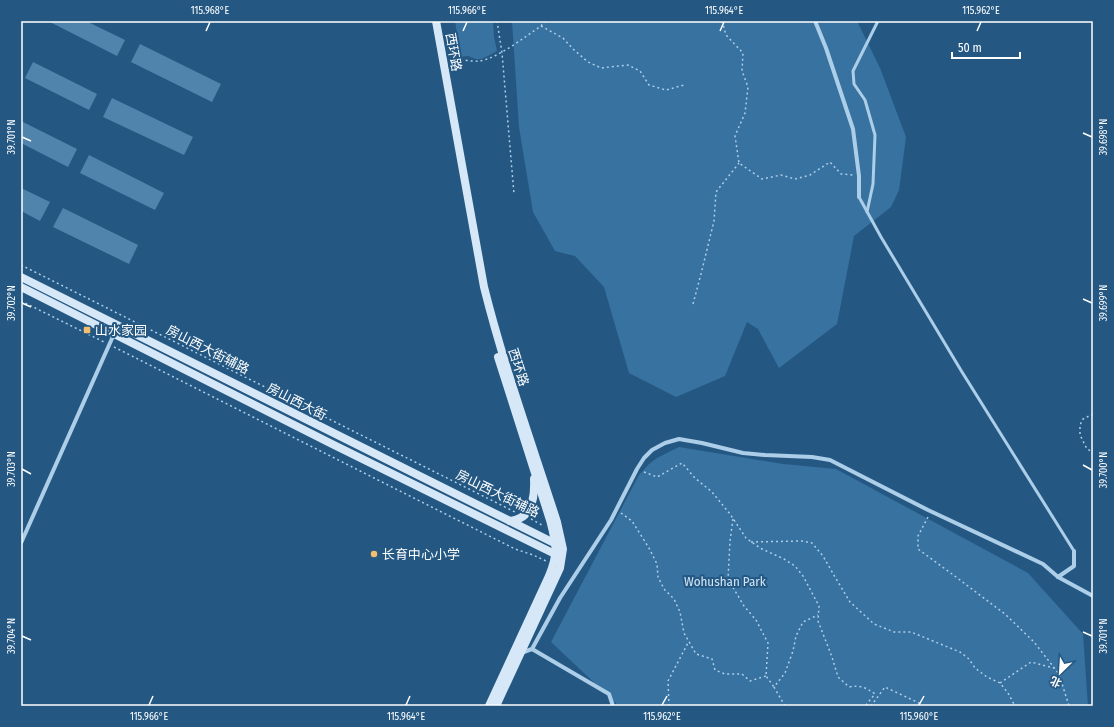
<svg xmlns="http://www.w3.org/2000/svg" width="1114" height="727" viewBox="0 0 1114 727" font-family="'Fira Sans Condensed','Noto Sans SC',sans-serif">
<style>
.green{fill:#3872a0}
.building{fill:#5084ad}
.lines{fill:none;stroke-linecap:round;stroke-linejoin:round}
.path{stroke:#accee8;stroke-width:1.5;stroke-dasharray:2 3;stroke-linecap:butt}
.service{stroke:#accee8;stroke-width:3}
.minor{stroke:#accee8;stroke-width:4}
.secondary{stroke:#d6e8f7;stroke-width:8}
.ticks{fill:none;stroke:#fff;stroke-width:1.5}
.poi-dot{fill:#f3be6f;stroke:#245883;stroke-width:1.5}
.labels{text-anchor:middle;stroke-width:4;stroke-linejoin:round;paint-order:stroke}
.street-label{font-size:13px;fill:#fff;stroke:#245883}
.poi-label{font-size:13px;fill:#fff;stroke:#245883;text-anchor:start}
.park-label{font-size:13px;fill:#d0e5f6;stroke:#245883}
.neatline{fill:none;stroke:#fff;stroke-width:1.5}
.ticks-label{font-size:10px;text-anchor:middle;fill:#fff}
</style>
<rect width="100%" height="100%" fill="#245883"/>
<g class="green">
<polygon points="455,21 493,21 494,37 497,51 488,56 481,59 476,59 468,56 461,57"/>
<polygon points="512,21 857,21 880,68 906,137 899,190 891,207 854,236 837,324 779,368 758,329 747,322 725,376 676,397 629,373 604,287 575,256 555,251 533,212 519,127"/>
<polygon points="679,447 783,464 836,469 1028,573 1083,634 1088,706 619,706 551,642 639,475 649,464 657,458"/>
</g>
<g class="building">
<polygon points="48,21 86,21 125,40 117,56"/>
<polygon points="140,44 221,84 212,102 131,62"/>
<polygon points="33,62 97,94 89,110 25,78"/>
<polygon points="112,98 193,137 184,155 103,117"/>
<polygon points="21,121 77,149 68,167 21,143"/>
<polygon points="89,155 164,193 155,210 80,173"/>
<polygon points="21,188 50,202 40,221 21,211"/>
<polygon points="63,208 138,245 129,264 53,227"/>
</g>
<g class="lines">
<g class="path">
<polyline points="497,21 502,53 514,194"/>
<polyline points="722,21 726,35 743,53 742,71 748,87 745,113 735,136 739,163 762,179 781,175 795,179 810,175 830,162 841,174 853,175"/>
<polyline points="541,26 563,38 573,49 588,62 601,68 628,65 640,71 649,85 666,90 684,85"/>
<path d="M451,57c8,2 20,5 28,4 18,-2 47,-25 62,-35l4,-5"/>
<polyline points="21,265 515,512"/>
<polyline points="21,301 104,342"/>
<polyline points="693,304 701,274 714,221 716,192 739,163"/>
<polyline points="114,347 515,549 533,555 546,561"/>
<polyline points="1093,414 1083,419 1080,425 1080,435 1087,449 1093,452"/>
<path d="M644,472l13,5 25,-14 13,15 17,14 18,22 16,24 14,10 24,11 11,7 8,10 16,30 -1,15 14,36 6,20 11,10c11,-2 16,0 26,7l-10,12"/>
<polyline points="621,513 632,521 649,548 657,564 658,577 664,589 674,599 680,612 684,633 696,654 712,659 715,670 725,674 742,674 750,681 766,676"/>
<polyline points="928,517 918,536 918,549 952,574 1005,614 1034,642 1059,674 1069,706"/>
<polyline points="531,519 542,525"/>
<polyline points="733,519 730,541 728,579 744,606 756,620 768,643 766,676 774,687"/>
<polyline points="751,542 802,541 812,543 823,556 835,577 850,602 874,624 894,632 911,632 960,652 969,659 975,668 987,677 1000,683 1008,693 1015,706"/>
<polyline points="1000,683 1031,662 1054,668"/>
<polyline points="669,706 668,681 689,641"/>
<polyline points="785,706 774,687 785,673 793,651 796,636 803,622 818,615"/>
<polyline points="871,706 885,687 919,703 917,706"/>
</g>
<g class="service">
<polyline points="859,197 881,237 962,372 1074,551"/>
<polyline points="867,212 873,184 875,135 865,100 854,84 853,71 878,21"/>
</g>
<g class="minor">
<polyline points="815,21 826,48 853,129 859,176 859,197"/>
<polyline points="21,543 114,334"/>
<polyline points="1058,577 1074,566 1074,551"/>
<polyline points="532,649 609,694 613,706"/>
<polyline points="521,653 532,649 560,598 611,520 637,469 644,458 652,450 665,443 679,439 702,443 743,453 765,455 812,457 830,460 928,510 1043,564 1058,577 1093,596"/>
</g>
<g class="secondary">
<path d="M436,21l48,266c20,80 48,157 73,235l6,27 -3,19 -64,138"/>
<polyline points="21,277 558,545"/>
<polyline points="21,287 332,444 561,557"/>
<path d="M510,521c22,-2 25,-23 24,-42"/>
<path d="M489,706l60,-130c10,-24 7,-33 1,-56l-52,-163"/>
</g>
</g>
<path class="ticks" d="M206,31l4,-9M463,31l4,-9M720,31l4,-9M977,31l4,-9M1083,133l9,4M22,137l9,4M1083,299l9,4M22,303l9,4M1083,465l9,5M22,469l9,5M1083,632l9,4M22,636l9,4M149,705l4,-9M406,705l4,-9M662,705l5,-9M919,705l5,-9"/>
<g class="poi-dot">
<rect x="83" y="326" width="8" height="8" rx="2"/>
<circle cx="374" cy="554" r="4"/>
</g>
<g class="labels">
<g class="street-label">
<text transform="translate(454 52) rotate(80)" y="5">西环路</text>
<text transform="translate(208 349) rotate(27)" y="5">房山西大街辅路</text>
<text transform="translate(519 367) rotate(72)" y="5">西环路</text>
<text transform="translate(297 401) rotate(27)" y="5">房山西大街</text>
<text transform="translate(498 493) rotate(26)" y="5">房山西大街辅路</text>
</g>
<g class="poi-label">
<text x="95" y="335">山水家园</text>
<text x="382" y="559">长育中心小学</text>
</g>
<g class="park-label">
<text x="725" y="586">Wohushan Park</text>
</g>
</g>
<rect width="1114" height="727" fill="none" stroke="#245883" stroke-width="44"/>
<g transform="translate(1060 673) rotate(205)" stroke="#245883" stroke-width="3" paint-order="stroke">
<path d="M0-3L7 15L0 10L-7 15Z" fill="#ffffff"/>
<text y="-6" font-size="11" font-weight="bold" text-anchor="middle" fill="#ffffff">北</text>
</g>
<path d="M952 52v6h68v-6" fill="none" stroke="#ffffff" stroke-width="2"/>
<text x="958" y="52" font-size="12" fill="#ffffff" stroke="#245883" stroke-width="3" paint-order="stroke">50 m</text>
<rect x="22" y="22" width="1070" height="683" class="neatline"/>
<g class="ticks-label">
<text x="210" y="14">115.968°E</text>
<text x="467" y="14">115.966°E</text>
<text x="724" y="14">115.964°E</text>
<text x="981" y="14">115.962°E</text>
<text transform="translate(11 137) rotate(-90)" y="4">39.701°N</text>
<text transform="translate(1103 137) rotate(-90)" y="4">39.698°N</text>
<text transform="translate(11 303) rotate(-90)" y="4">39.702°N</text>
<text transform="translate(1103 303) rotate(-90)" y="4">39.699°N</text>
<text transform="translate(11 469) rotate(-90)" y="4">39.703°N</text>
<text transform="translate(1103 470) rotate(-90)" y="4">39.700°N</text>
<text transform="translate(11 636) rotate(-90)" y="4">39.704°N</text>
<text transform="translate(1103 636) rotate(-90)" y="4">39.701°N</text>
<text x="149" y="720">115.966°E</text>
<text x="406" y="720">115.964°E</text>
<text x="662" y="720">115.962°E</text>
<text x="919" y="720">115.960°E</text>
</g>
</svg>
